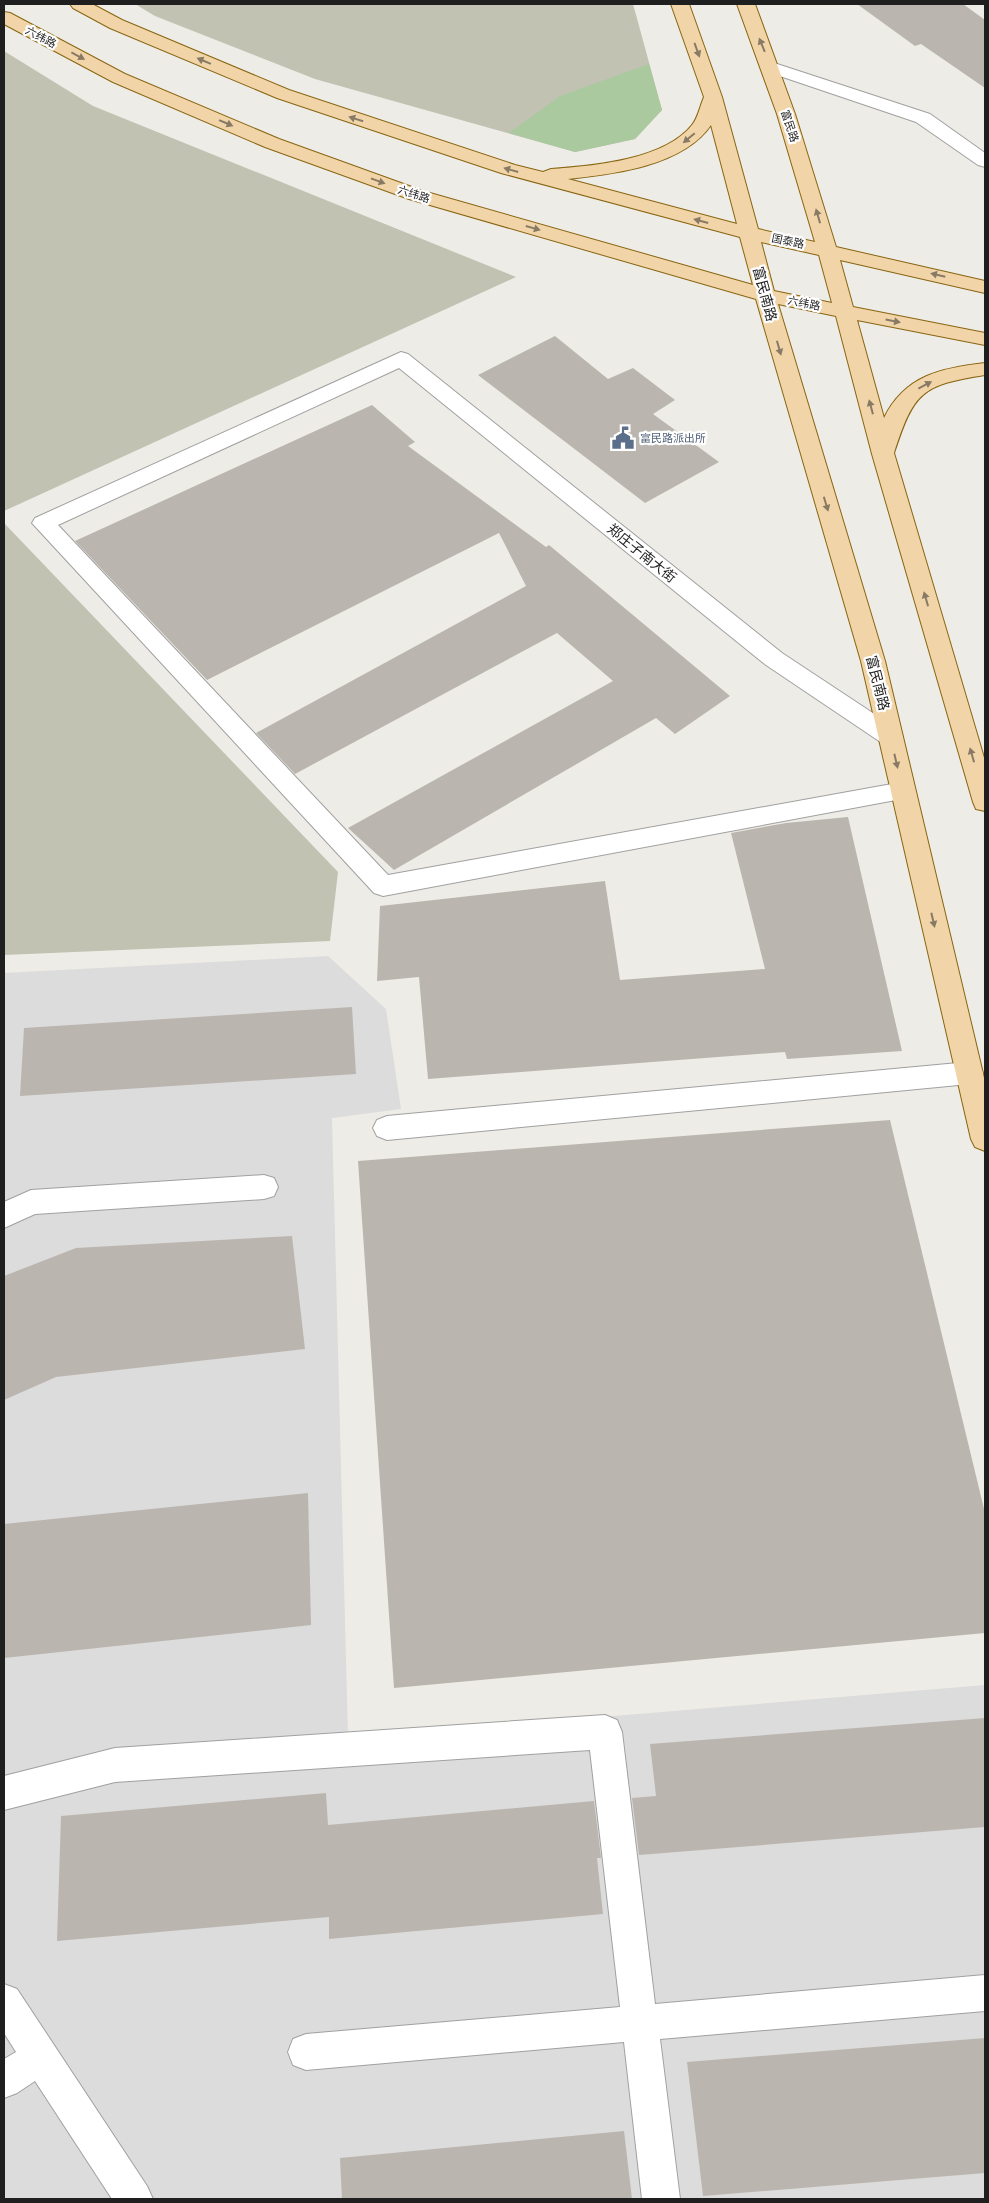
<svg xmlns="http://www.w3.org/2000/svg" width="989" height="2203" viewBox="0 0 989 2203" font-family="'PT Sans','Noto Sans SC',sans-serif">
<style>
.residential{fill:#dddcdc}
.construction{fill:#c1c2b2}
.forest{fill:#aac99f}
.building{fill:#bbb5af}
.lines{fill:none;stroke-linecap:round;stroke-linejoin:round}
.minor-casing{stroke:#a0a0a0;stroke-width:2}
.major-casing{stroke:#886511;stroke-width:2}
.minor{fill:#fff;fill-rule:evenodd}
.major{fill:#f1d4a8;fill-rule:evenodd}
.oneway{fill:#887a64}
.labels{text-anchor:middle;stroke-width:4.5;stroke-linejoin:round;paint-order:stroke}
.far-street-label{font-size:11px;fill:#1f1f1f;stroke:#fff}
.far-service-label{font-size:11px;fill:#4e5e75;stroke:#fff;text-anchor:start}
.street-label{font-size:14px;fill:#1f1f1f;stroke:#fff}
</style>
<rect width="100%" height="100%" fill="#eeece6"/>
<polygon class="residential" points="328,956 386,1009 401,1109 332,1118 348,1738 985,1685 985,2199 4,2199 4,973"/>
<g class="construction">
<polygon points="135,4 633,4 662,110 635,139 575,152 315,79 155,16"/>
<polygon points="4,51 93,106 516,277 4,511"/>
<polygon points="4,523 338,872 330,941 4,955"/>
</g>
<polygon class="forest" points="649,64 662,110 635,139 575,152 509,133 560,96"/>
<g class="building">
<polygon points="857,4 963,4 985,20 985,88 921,44 915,46"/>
<polygon points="555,336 608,379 633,368 675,400 653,414 719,462 645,503 478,375"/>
<polygon points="372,405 415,442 408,446 546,547 549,545 730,696 675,734 656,718 394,870 348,828 613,681 557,633 295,774 256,733 526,586 499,533 207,680 75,541"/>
<polygon points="848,817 902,1051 787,1059 785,1052 428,1079 419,977 377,981 380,906 605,881 620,980 765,969 731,833 786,823"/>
<polygon points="352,1007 356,1074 20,1096 24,1028"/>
<polygon points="890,1120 985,1513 985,1633 394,1688 358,1161"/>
<polygon points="292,1236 305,1349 56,1377 4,1400 4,1276 76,1248"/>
<polygon points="308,1493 311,1625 4,1658 4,1524"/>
<polygon points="985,1718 985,1827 639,1855 632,1798 656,1796 650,1744"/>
<polygon points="326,1793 328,1825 594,1801 601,1858 597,1858 603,1914 329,1939 329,1917 57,1941 61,1816"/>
<polygon points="985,2038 985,2173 703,2196 687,2062"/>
<polygon points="624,2131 632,2199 342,2199 340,2158"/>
</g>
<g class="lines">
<defs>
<g id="minor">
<polygon points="771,62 930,114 985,153 985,167 978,165 916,122 765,71 762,67 765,63"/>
<polygon points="401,352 408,354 782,653 900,731 903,737 900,743 891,746 882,743 766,665 399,368 58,525 388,875 903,782 912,785 915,791 912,797 383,896 374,893 32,523 35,518"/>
<polygon points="969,1062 979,1065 983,1073 979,1081 969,1084 387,1140 377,1136 373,1128 377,1120 387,1116"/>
<polygon points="264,1175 274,1178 278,1187 274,1196 264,1199 35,1214 4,1228 4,1202 31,1190"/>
<polygon points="605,1715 617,1720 622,1732 655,2004 985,1975 985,2011 660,2039 680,2199 642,2199 624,2042 306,2070 293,2065 288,2052 293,2039 306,2034 620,2007 590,1750 115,1782 4,1810 4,1776 115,1748"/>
<polygon points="4,1984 17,1989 147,2186 153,2199 112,2199 35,2081 17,2093 4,2098 4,2059 16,2052 4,2033"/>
</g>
<path id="major" d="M70,4h22l30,16 167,70 226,75 28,7 8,-3c42,-3 113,-9 141,-44 6,-7 8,-19 12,-28l-33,-93h18l33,93 36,132 57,13 -38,-128 -40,-110h18l40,110 41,133 149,34v12l-145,-33 13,47 132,26v12l-128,-25 27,98c21,-43 58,-50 101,-55v12c-64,10 -71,17 -91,78l91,308v50l-9,-2 -3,-7 -101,-348 -36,-138 -58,-12 107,357 100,421v69l-10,-4 -4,-8 -110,-478 -105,-362 -347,-100 -144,-52 -152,-65 -109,-58v-12l6,1 115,61 154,65 144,52 330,94 -13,-48 -239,-64 -224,-75 -167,-70 -37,-20zM711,125l26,99 -169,-45c46,-5 115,-13 143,-54zM761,242l58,13 13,48 -58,-12z"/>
</defs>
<use href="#minor" class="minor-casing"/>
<use href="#major" class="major-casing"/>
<use href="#minor" class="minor"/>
<use href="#major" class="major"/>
</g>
<defs><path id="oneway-solid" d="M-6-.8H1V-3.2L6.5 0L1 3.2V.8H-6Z" transform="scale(1.25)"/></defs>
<g class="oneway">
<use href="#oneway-solid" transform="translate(762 45) rotate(-112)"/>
<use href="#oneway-solid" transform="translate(697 50) rotate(70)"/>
<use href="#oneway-solid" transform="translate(78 56) rotate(28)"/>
<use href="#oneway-solid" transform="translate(204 61) rotate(-157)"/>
<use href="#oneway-solid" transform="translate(356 119) rotate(-162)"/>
<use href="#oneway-solid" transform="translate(226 123) rotate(23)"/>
<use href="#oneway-solid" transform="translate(689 138) rotate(140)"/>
<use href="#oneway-solid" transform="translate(511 170) rotate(-164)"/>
<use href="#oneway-solid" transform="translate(378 181) rotate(20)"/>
<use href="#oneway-solid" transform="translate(818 216) rotate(-106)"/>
<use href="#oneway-solid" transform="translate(701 221) rotate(-165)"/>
<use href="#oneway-solid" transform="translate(533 228) rotate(16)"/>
<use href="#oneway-solid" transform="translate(938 275) rotate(-167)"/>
<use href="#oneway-solid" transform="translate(893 321) rotate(11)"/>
<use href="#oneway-solid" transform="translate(779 348) rotate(74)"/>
<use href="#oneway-solid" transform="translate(925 385) rotate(-28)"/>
<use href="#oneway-solid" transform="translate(871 407) rotate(-105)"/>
<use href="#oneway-solid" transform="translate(826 504) rotate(73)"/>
<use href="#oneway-solid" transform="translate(926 599) rotate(-106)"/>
<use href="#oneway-solid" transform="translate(972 755) rotate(-106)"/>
<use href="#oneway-solid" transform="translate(896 761) rotate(77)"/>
<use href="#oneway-solid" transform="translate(933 920) rotate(77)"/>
</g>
<defs>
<symbol id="civic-bare" viewBox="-9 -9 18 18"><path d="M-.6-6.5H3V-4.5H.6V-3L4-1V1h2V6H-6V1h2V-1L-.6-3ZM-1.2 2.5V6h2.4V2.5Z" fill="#5c6f8a" stroke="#fff" stroke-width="2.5" paint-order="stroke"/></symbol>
</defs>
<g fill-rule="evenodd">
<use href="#civic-bare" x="607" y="422" width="32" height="32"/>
</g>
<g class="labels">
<g class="far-street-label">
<text transform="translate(41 37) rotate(28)" y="4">六纬路</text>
<text transform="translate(790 126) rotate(72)" y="4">富民路</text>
<text transform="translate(414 194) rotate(18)" y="4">六纬路</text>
<text transform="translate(788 241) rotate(12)" y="4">国泰路</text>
<text transform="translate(804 303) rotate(11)" y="4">六纬路</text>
</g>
<g class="far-service-label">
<text x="640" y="442">富民路派出所</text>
</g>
<g class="street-label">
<text transform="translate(765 294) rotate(75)" y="5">富民南路</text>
<text transform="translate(642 553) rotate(39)" y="5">郑庄子南大街</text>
<text transform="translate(878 683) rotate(76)" y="5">富民南路</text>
</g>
</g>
<rect width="989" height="2203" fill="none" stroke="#1f1f1f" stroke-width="10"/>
</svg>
